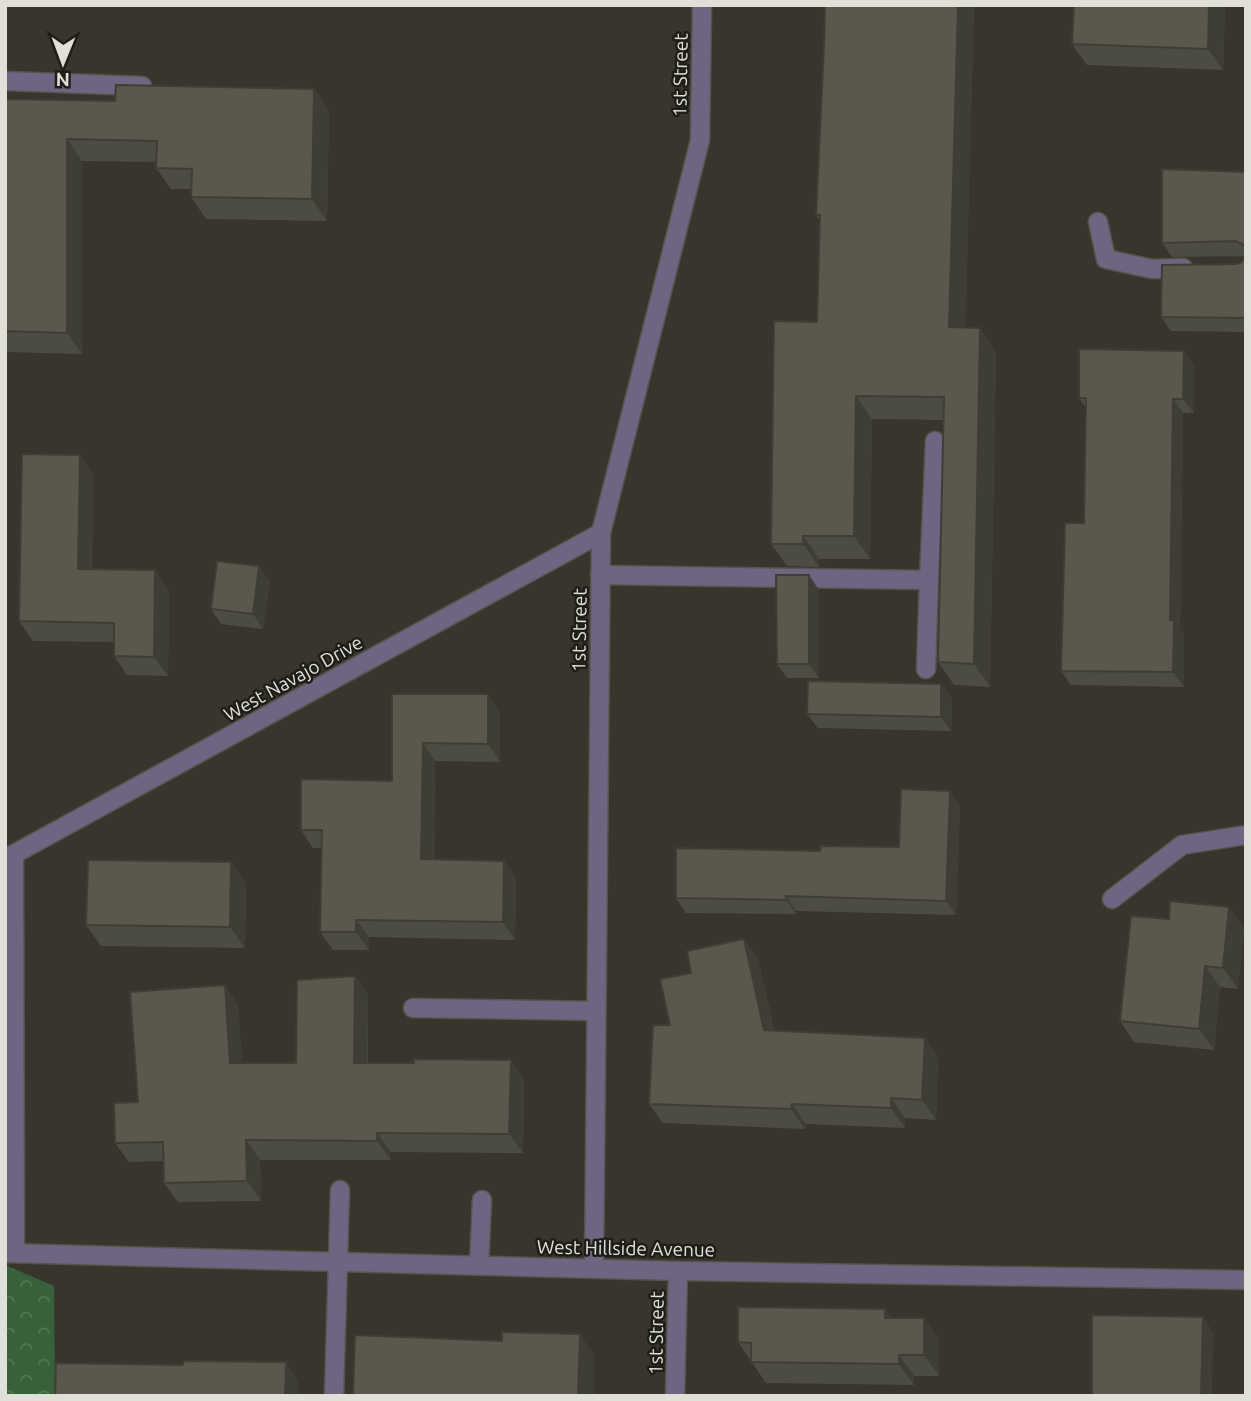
<svg xmlns="http://www.w3.org/2000/svg" width="1251" height="1401" viewBox="0 0 1251 1401" font-family="Ubuntu,sans-serif">
<style>
.forest{fill:url(#forest-crowns)}
.lines{fill:none;stroke-linecap:round;stroke-linejoin:round}
.minor-casing{stroke:#56544b;stroke-width:21}
.minor{stroke:#6f6482;stroke-width:18}
.wall{fill:#4d4c42}
.shaded-wall{fill:#3f3e36}
.building{fill:#5a584d;stroke:#3f3e36;stroke-width:2}
.labels{text-anchor:middle;stroke-width:5;stroke-linejoin:round;paint-order:stroke}
.street-label{font-size:19px;fill:#e0dfd8;stroke:#1e1d18}
</style>
<defs>
<pattern id="forest-crowns" width="20" height="18" patternUnits="userSpaceOnUse" patternTransform="scale(1.75)"><rect width="20" height="18" fill="#36613a"/><path d="M2 6a3 3 0 1 1 6 0M12 15a3 3 0 1 1 6 0" fill="none" stroke="#537756"/></pattern>
</defs>
<rect width="100%" height="100%" fill="#38352c"/>
<polygon class="forest" points="5,1265 54,1286 55,1396 5,1396"/>
<g class="lines">
<defs>
<g id="minor">
<polyline points="5,81 142,86"/>
<polyline points="1098,222 1106,259 1152,269 1183,268"/>
<polyline points="600,575 929,580 935,441"/>
<polyline points="926,669 929,580"/>
<polyline points="14,855 15,1253"/>
<polyline points="5,859 601,533"/>
<polyline points="1112,899 1182,845 1246,835"/>
<polyline points="413,1008 596,1011"/>
<polyline points="5,1253 678,1271 1246,1280"/>
<polyline points="479,1265 482,1200"/>
<polyline points="594,1268 601,533 700,140 702,5"/>
<polyline points="334,1396 340,1190"/>
<polyline points="675,1396 678,1271"/>
</g>
</defs>
<use href="#minor" class="minor-casing"/>
<use href="#minor" class="minor"/>
</g>
<g class="wall">
<polygon points="825,5 974,5 965,327 996,351 990,687 954,685 938,662 943,420 872,419 870,559 819,559 819,567 787,566 771,544 817,322 820,221 816,215 824,45"/>
<polygon points="1225,5 1223,70 1087,65 1072,44"/>
<polygon points="314,89 329,110 327,221 206,219 191,197 191,189 171,189 156,168 157,162 82,161 82,354 5,352 5,99 115,101"/>
<polygon points="1246,172 1246,332 1171,331 1161,317 1236,264 1242,262 1246,256 1172,257 1162,243"/>
<polygon points="1194,365 1194,413 1183,413 1180,629 1184,635 1184,687 1071,685 1061,671 1084,523 1086,408 1079,398"/>
<polygon points="80,455 93,474 92,569 169,590 168,676 127,675 114,656 114,642 33,641 19,621"/>
<polygon points="270,581 263,629 221,624 211,609"/>
<polygon points="819,590 819,678 787,678 777,664"/>
<polygon points="941,684 952,699 951,731 818,728 807,714"/>
<polygon points="392,694 500,712 500,762 435,761 434,859 504,861 516,878 515,940 369,937 369,950 333,950 320,932 322,848 313,848 301,830 392,781"/>
<polygon points="960,806 956,915 796,911 796,914 686,913 676,898 820,851 899,847"/>
<polygon points="231,862 246,884 245,948 101,946 86,925"/>
<polygon points="1244,928 1238,989 1220,987 1214,1050 1134,1042 1120,1021"/>
<polygon points="744,939 758,959 774,1030 925,1038 938,1058 936,1120 905,1118 905,1128 806,1124 805,1129 663,1123 649,1104 670,1025 691,973"/>
<polygon points="355,976 368,995 368,1063 524,1079 523,1153 391,1152 391,1160 260,1160 261,1201 178,1202 164,1183 164,1161 129,1162 115,1143 138,1102 238,1005 242,1063 296,1063"/>
<polygon points="891,1318 939,1339 939,1376 914,1376 914,1385 766,1383 738,1342"/>
</g>
<g class="shaded-wall">
<polygon points="958,5 974,5 965,350 949,327"/>
<polygon points="1209,5 1225,5 1223,70 1208,49"/>
<polygon points="314,89 329,110 327,221 312,199"/>
<polygon points="67,139 82,161 82,354 67,333"/>
<polygon points="980,328 996,351 990,687 974,664"/>
<polygon points="1184,351 1194,365 1194,413 1183,399"/>
<polygon points="856,396 872,419 870,559 854,536"/>
<polygon points="1173,399 1183,413 1180,629 1184,635 1184,687 1173,672 1170,620"/>
<polygon points="80,455 93,474 91,589 78,569"/>
<polygon points="803,536 819,559 819,567 803,544"/>
<polygon points="259,566 270,581 263,629 253,614"/>
<polygon points="155,570 169,590 168,676 154,657"/>
<polygon points="809,575 819,590 819,678 809,664"/>
<polygon points="5,640 7,643 5,761"/>
<polygon points="941,684 952,699 951,731 941,717"/>
<polygon points="488,694 500,712 500,762 488,744"/>
<polygon points="423,743 435,761 433,877 421,859"/>
<polygon points="950,791 960,806 956,915 946,901"/>
<polygon points="504,861 516,878 515,940 503,922"/>
<polygon points="231,862 246,884 245,948 230,927"/>
<polygon points="786,896 796,911 796,914 786,900"/>
<polygon points="1229,907 1244,928 1238,989 1223,968"/>
<polygon points="356,920 369,937 369,950 356,932"/>
<polygon points="744,939 758,959 778,1050 764,1030"/>
<polygon points="1205,966 1220,987 1214,1050 1199,1029"/>
<polygon points="355,976 368,995 367,1082 354,1063"/>
<polygon points="225,985 238,1005 244,1082 230,1063"/>
<polygon points="925,1038 938,1058 936,1120 922,1100"/>
<polygon points="511,1060 524,1079 523,1153 509,1134"/>
<polygon points="891,1098 905,1118 905,1128 891,1108"/>
<polygon points="792,1104 806,1124 805,1129 791,1109"/>
<polygon points="377,1133 391,1152 391,1160 377,1141"/>
<polygon points="246,1140 260,1160 261,1201 247,1181"/>
<polygon points="885,1309 900,1330 885,1318"/>
<polygon points="1203,1317 1213,1332 1212,1396 1201,1396"/>
<polygon points="924,1318 939,1339 939,1376 924,1355"/>
<polygon points="580,1334 594,1355 594,1396 578,1396"/>
<polygon points="899,1355 914,1376 914,1385 899,1364"/>
<polygon points="286,1362 298,1380 298,1396 285,1396"/>
</g>
<g class="building">
<polygon points="825,5 958,5 949,327 980,328 974,664 938,662 944,397 856,396 854,536 803,536 803,544 771,544 774,321 817,322 820,215 816,215 824,45"/>
<polygon points="1074,5 1209,5 1208,49 1072,44"/>
<polygon points="116,85 314,89 312,199 191,197 192,169 156,168 157,141 67,139 67,333 5,331 5,99 115,101"/>
<polygon points="1162,169 1246,172 1246,248 1245,246 1236,241 1162,243"/>
<polygon points="1246,255 1246,318 1161,317 1162,265 1236,264 1242,262"/>
<polygon points="1079,349 1184,351 1183,399 1173,399 1170,620 1174,620 1173,672 1061,671 1065,523 1084,523 1086,398 1079,398"/>
<polygon points="22,454 80,455 78,569 155,570 154,657 114,656 114,623 19,621"/>
<polygon points="217,561 259,566 253,614 211,609"/>
<polygon points="776,575 809,575 809,664 777,664"/>
<polygon points="808,681 941,684 941,717 807,714"/>
<polygon points="392,694 488,694 488,744 423,743 421,859 504,861 503,922 356,920 356,932 320,932 322,830 301,830 301,779 392,781"/>
<polygon points="901,789 950,791 946,901 786,896 786,900 676,898 676,848 820,851 821,846 899,847"/>
<polygon points="88,860 231,862 230,927 86,925"/>
<polygon points="1170,901 1229,907 1223,968 1205,966 1199,1029 1120,1021 1131,916 1169,919"/>
<polygon points="744,939 764,1030 925,1038 922,1100 891,1098 891,1108 792,1104 791,1109 649,1104 653,1025 670,1025 660,979 691,973 687,951"/>
<polygon points="355,976 354,1063 414,1063 414,1059 511,1060 509,1134 377,1133 377,1141 246,1140 247,1181 164,1183 163,1142 115,1143 114,1103 138,1102 130,992 225,985 230,1063 296,1063 297,980"/>
<polygon points="738,1307 885,1309 885,1318 924,1318 924,1355 899,1355 899,1364 751,1362 751,1343 738,1342"/>
<polygon points="1092,1315 1203,1317 1201,1396 1092,1396"/>
<polygon points="502,1332 580,1334 578,1396 353,1396 355,1335 502,1341"/>
<polygon points="184,1361 286,1362 285,1396 55,1396 56,1363 183,1365"/>
</g>
<g class="labels">
<g class="street-label">
<text transform="translate(680 75) rotate(-89)" y="7">1st Street</text>
<text transform="translate(579 630) rotate(-89)" y="7">1st Street</text>
<text transform="translate(293 678) rotate(-29)" y="7">West Navajo Drive</text>
<text transform="translate(626 1248) rotate(1)" y="7">West Hillside Avenue</text>
<text transform="translate(656 1333) rotate(-89)" y="7">1st Street</text>
</g>
</g>
<rect width="1251" height="1401" fill="none" stroke="#e0dfd8" stroke-width="14"/>
<g transform="translate(63 63) rotate(181)" stroke="#1e1d18" stroke-width="5" paint-order="stroke">
<path d="M0-5L12 26L0 18L-12 26Z" fill="#e0dfd8"/>
<text y="-10" font-size="19" font-weight="bold" text-anchor="middle" fill="#e0dfd8">N</text>
</g>
</svg>
